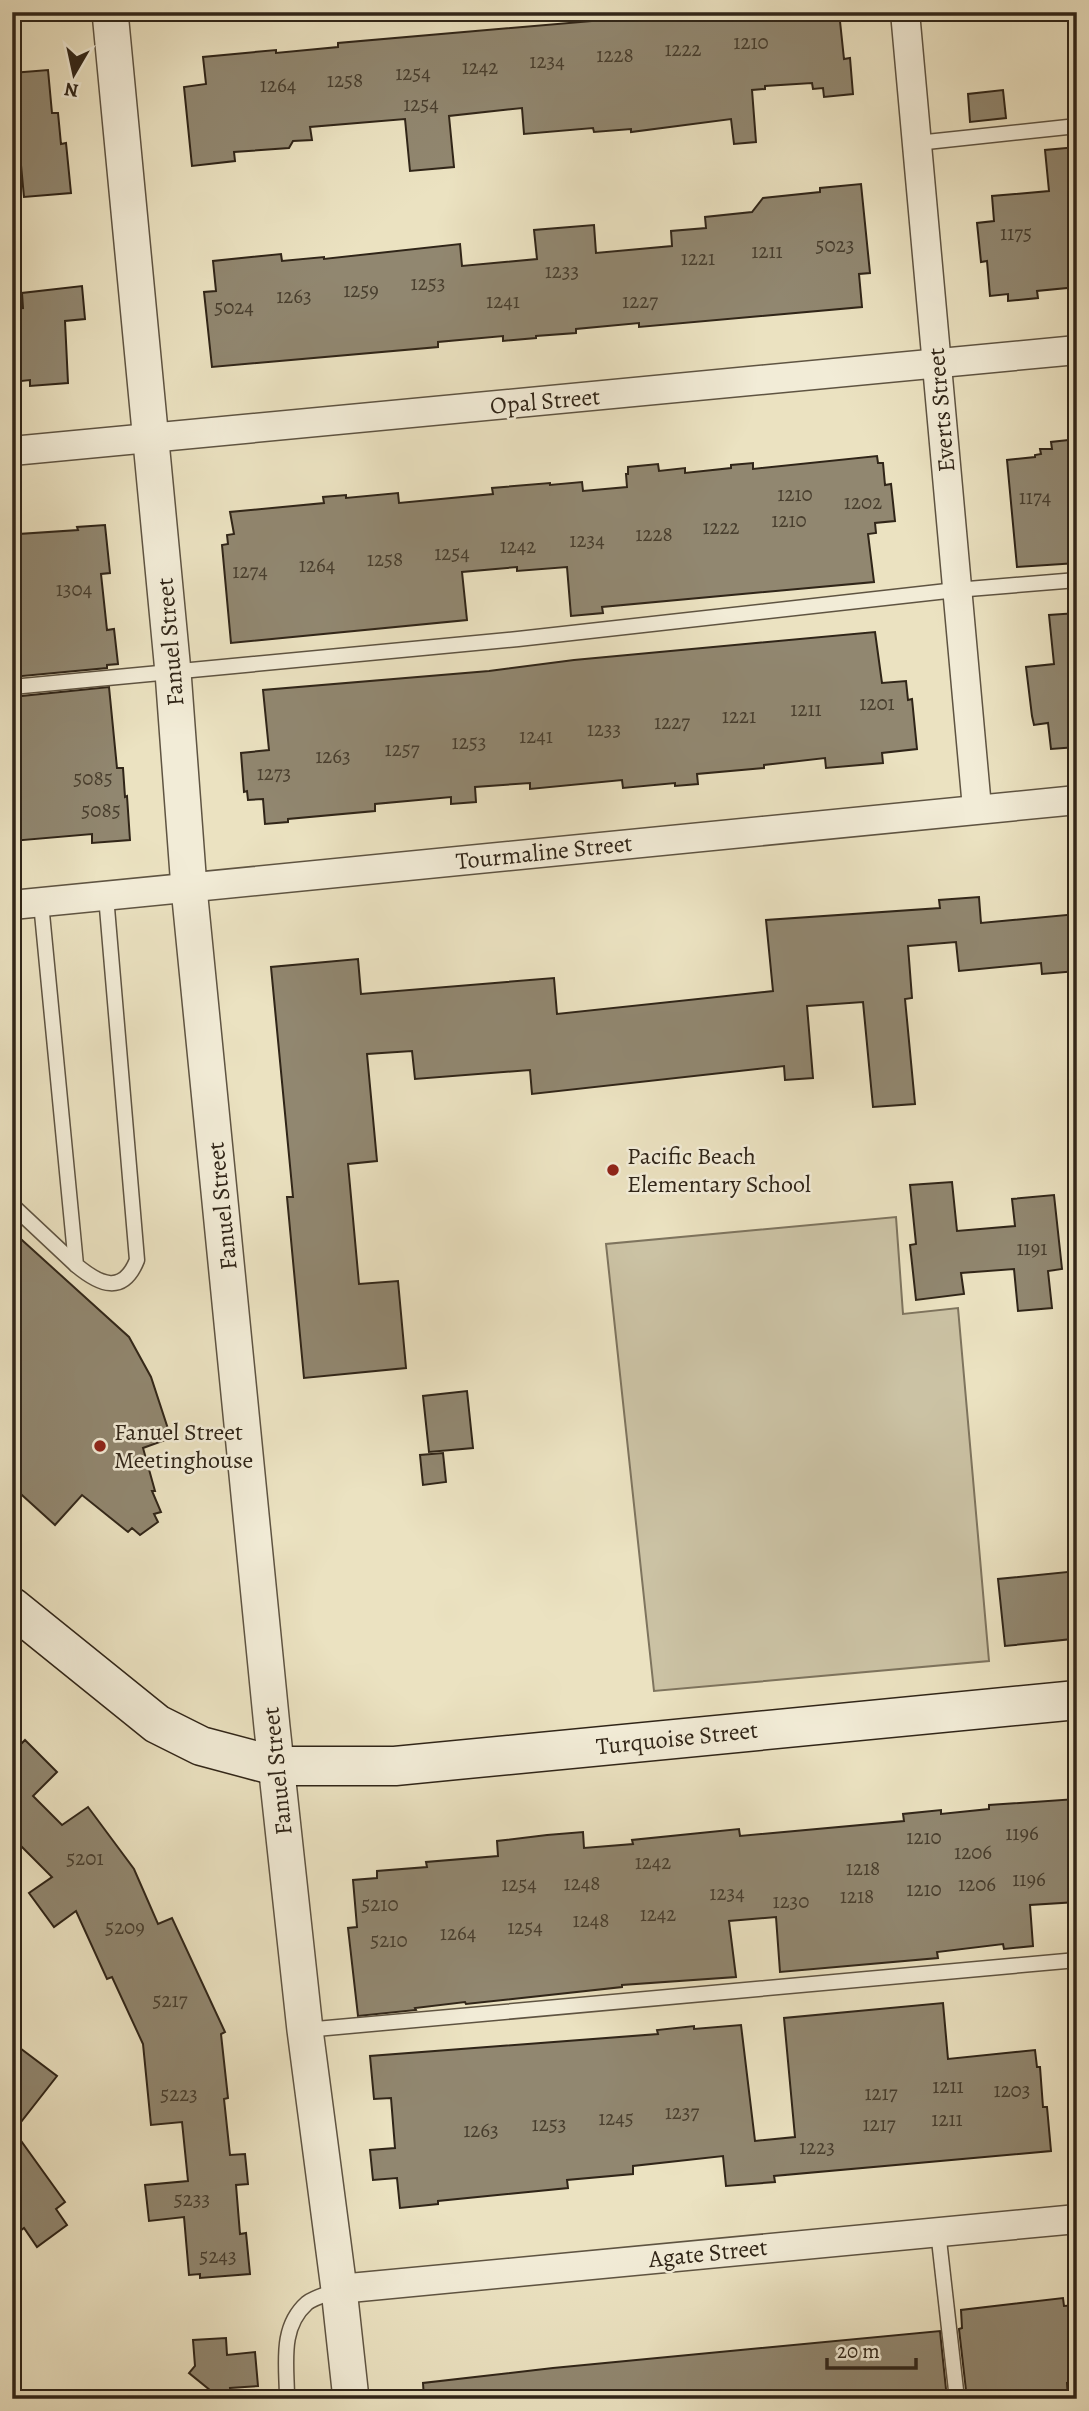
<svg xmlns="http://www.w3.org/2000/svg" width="1089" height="2411" viewBox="0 0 1089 2411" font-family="Alegreya,serif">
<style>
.green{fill:#cbc2a4;stroke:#7e745e;stroke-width:2}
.building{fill:#918770;stroke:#302518;stroke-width:2}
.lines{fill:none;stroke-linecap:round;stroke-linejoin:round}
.service-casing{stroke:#5f5442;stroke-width:17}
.minor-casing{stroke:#5f5442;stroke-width:31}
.tertiary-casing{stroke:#5f5442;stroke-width:38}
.secondary-casing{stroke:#302518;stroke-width:41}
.service{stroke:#f2ecd7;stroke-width:14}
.minor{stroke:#f2ecd7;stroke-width:28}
.tertiary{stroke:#f2ecd7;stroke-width:35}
.secondary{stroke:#f2ecd7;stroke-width:38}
.poi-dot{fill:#8f2418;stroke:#f2ecd7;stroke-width:2.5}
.labels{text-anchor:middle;stroke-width:5;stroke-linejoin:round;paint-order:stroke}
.number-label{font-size:21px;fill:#483e2e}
.street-label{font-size:24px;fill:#302518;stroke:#f2ecd7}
.poi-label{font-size:24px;fill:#302518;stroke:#f2ecd7;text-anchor:start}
</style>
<rect width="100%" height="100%" fill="#ebe2c1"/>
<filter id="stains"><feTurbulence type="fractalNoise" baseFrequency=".00286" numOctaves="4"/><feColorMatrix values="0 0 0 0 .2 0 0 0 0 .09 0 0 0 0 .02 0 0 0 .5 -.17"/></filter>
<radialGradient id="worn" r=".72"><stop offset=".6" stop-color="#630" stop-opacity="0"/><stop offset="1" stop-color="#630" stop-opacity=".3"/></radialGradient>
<polygon class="green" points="896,1217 903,1314 958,1308 989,1661 654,1691 606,1244"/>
<g class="building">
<polygon points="719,12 839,12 844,59 850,58 853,94 824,97 823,88 813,89 812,83 765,86 765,89 752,90 756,142 734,144 731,119 631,132 631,129 594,132 593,128 524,134 522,108 449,116 454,167 410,171 405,119 310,127 312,140 293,141 289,148 234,152 235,161 192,166 184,87 206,84 203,57 276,50 276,53 338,47 338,43 673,14 674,21 719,16"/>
<polygon points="48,70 52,113 58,113 61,144 66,143 71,193 24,197 16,112 12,113 12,73"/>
<polygon points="1003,90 1006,118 970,122 968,94"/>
<polygon points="1077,147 1077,287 1037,291 1038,298 1008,301 1008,294 990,296 987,261 981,262 977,223 994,221 992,196 1049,191 1045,150"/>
<polygon points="861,184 870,273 859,274 862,307 639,327 639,323 576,329 576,333 536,336 536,338 503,341 503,336 438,342 438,347 212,367 204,292 216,291 213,261 281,254 282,261 324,257 324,259 460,244 462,266 537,259 534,230 594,225 596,253 672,246 671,231 706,228 705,217 752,212 763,198 820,192 820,188"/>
<polygon points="82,286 85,319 65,321 68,383 30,386 30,380 12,382 12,309 23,308 22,293"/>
<polygon points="1077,439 1077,563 1017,567 1007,460 1035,457 1035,455 1041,454 1040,449 1052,449 1051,442"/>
<polygon points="877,456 878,463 883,463 885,485 891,484 895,521 875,523 876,533 868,534 874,582 602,607 603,613 571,616 567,567 517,571 517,567 462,572 467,620 231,643 222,545 228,544 227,535 234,534 230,512 324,503 323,497 346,495 346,498 398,493 399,503 493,494 492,488 550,483 550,485 582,482 583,491 627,487 626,474 628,474 628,467 658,464 659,471 685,468 685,473 731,468 731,465 753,463 753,469"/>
<polygon points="105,525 110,573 101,574 107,630 114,629 118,664 107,665 107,668 12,677 12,538 20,537 19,534 78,530 77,527"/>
<polygon points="1077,613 1077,747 1051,749 1048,723 1034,725 1032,716 1026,667 1054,664 1049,615"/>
<polygon points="875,632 882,683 906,681 908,700 912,699 917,749 882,753 883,763 826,768 825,758 764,765 764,768 697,774 698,784 675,786 675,783 623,788 622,780 530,789 530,783 475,787 476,802 451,804 451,797 375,804 375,811 288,819 288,822 265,824 263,799 248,800 247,791 244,792 241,753 269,750 263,690 489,671 574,660"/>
<polygon points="109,687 117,768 123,768 125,797 127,796 130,840 92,843 92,834 12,841 12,697"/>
<polygon points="979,897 981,923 1077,914 1077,971 1042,974 1041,963 959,971 956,942 908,946 912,998 905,999 915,1104 873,1107 863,1002 807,1006 813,1078 785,1080 784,1066 532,1094 530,1070 415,1079 412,1051 367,1054 377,1161 348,1164 359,1284 398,1281 406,1368 304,1378 287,1197 293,1197 271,967 358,959 361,994 554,978 557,1014 773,991 766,920 940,908 939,900"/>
<polygon points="952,1182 957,1231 1015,1226 1012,1199 1054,1195 1062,1269 1048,1271 1052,1308 1018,1311 1014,1269 961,1273 964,1294 916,1300 910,1245 916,1244 910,1185"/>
<polygon points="12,1231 129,1337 151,1377 171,1438 143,1448 155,1491 152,1491 161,1512 154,1514 158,1522 140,1535 132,1528 128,1532 82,1495 55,1525 12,1486"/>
<polygon points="467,1391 473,1448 429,1452 423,1396"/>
<polygon points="443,1453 446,1482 423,1485 420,1455"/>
<polygon points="1077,1571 1077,1607 1069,1608 1072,1639 1005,1646 998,1579"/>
<polygon points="25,1740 57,1772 33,1796 62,1825 88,1807 134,1869 158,1924 172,1918 225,2032 221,2034 228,2098 224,2099 230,2155 245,2154 248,2184 236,2185 240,2234 246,2233 250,2274 200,2278 200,2274 189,2275 184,2217 149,2221 145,2185 188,2181 182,2122 151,2125 143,2044 112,1977 107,1979 76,1911 54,1927 29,1893 52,1877 12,1837 12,1753"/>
<polygon points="1076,1799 1077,1902 1030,1905 1033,1946 1004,1949 1003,1944 937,1952 938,1958 780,1972 776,1917 729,1921 736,1977 622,1985 622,1987 466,2004 465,2002 415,2008 416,2010 358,2016 348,1928 357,1927 353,1880 377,1878 377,1871 427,1867 426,1862 498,1856 497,1841 547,1835 583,1832 584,1848 633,1844 632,1840 739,1829 740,1836 904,1821 903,1814 941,1810 941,1814 989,1809 989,1805"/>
<polygon points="943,2003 948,2059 1035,2050 1037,2067 1040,2067 1043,2107 1047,2107 1051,2151 774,2176 775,2182 726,2186 723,2156 633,2166 633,2174 567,2180 568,2188 438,2201 438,2204 400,2208 397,2178 373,2180 370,2150 395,2148 391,2098 374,2099 370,2056 658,2034 657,2030 694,2026 694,2029 741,2025 755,2141 795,2137 784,2018"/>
<polygon points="12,2042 57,2076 14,2131 65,2202 56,2209 67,2225 37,2247 24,2228 12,2237"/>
<polygon points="1063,2298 1064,2306 1077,2305 1077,2382 1067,2383 1068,2399 967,2399 959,2329 962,2328 961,2310"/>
<polygon points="940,2331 947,2399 424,2399 423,2383 553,2368"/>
<polygon points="226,2338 227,2355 255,2352 258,2386 230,2388 231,2399 221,2399 189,2373 195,2366 193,2340"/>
</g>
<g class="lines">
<defs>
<g id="service">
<polyline points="917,143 1077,126"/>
<polyline points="12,687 518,639 956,590 1077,580"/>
<path d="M41,903l35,362c24,20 47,30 61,-5l-31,-364"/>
<polyline points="12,1205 76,1265"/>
<polyline points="305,2030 1077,1960"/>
<polyline points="938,2231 957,2399"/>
<path d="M287,2399c0,-34 -8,-71 20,-96 8,-6 21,-9 31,-13"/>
</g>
<g id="minor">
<polyline points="905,12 977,808"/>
<polyline points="12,451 1077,350"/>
<polyline points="12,905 1077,800"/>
<polyline points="339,2289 1077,2219"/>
</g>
<polyline id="tertiary" points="110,12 173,672 189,888 272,1727 305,2030 339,2289 351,2399"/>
<polyline id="secondary" points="12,1607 157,1724 201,1746 276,1766 395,1766 1077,1700"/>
</defs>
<use href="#service" class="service-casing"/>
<use href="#minor" class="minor-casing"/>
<use href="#tertiary" class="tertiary-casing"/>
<use href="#secondary" class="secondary-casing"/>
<use href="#service" class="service"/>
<use href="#minor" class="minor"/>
<use href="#tertiary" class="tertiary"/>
<use href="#secondary" class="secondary"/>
</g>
<g class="poi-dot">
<circle cx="613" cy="1170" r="7"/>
<circle cx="100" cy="1446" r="7"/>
</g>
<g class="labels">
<g class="number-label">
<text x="751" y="49">1210</text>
<text x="683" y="56">1222</text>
<text x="615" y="62">1228</text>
<text x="547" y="68">1234</text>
<text x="480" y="74">1242</text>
<text x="413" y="80">1254</text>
<text x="345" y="87">1258</text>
<text x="278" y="92">1264</text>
<text x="421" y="111">1254</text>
<text x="1016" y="240">1175</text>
<text x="835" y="252">5023</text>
<text x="767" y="258">1211</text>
<text x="698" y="265">1221</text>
<text x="562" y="278">1233</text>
<text x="428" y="290">1253</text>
<text x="361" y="297">1259</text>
<text x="294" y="303">1263</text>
<text x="503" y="308">1241</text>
<text x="640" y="308">1227</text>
<text x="234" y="314">5024</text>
<text x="795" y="501">1210</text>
<text x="1035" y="504">1174</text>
<text x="863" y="509">1202</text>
<text x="789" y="527">1210</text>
<text x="721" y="534">1222</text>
<text x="654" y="541">1228</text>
<text x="587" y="547">1234</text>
<text x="518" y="553">1242</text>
<text x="452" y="560">1254</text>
<text x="385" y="566">1258</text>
<text x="317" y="572">1264</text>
<text x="250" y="578">1274</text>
<text x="74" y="596">1304</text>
<text x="877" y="710">1201</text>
<text x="806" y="716">1211</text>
<text x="739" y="723">1221</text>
<text x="672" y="729">1227</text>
<text x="604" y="736">1233</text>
<text x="536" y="743">1241</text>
<text x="469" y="749">1253</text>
<text x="402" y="756">1257</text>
<text x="333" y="763">1263</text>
<text x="274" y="780">1273</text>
<text x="93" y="785">5085</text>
<text x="101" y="817">5085</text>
<text x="1032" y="1255">1191</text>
<text x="1022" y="1840">1196</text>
<text x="924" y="1844">1210</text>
<text x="973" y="1859">1206</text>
<text x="85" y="1865">5201</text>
<text x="653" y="1869">1242</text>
<text x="863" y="1875">1218</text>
<text x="1029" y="1886">1196</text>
<text x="582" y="1890">1248</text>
<text x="519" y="1891">1254</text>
<text x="977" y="1891">1206</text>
<text x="924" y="1896">1210</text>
<text x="727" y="1900">1234</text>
<text x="857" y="1903">1218</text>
<text x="791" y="1908">1230</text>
<text x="380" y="1911">5210</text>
<text x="658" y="1921">1242</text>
<text x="591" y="1927">1248</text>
<text x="125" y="1934">5209</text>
<text x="525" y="1934">1254</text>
<text x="458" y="1940">1264</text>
<text x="389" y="1947">5210</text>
<text x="170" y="2007">5217</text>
<text x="948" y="2093">1211</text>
<text x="1012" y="2097">1203</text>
<text x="881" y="2100">1217</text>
<text x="179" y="2101">5223</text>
<text x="682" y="2119">1237</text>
<text x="616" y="2125">1245</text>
<text x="947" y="2126">1211</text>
<text x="549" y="2131">1253</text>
<text x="879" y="2131">1217</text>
<text x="481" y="2137">1263</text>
<text x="817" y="2154">1223</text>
<text x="192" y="2206">5233</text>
<text x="218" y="2263">5243</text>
</g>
<g class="street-label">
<text transform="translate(545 401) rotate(-5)" y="8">Opal Street</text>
<text transform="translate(941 410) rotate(-95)" y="8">Everts Street</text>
<text transform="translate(170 642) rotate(-95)" y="8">Fanuel Street</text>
<text transform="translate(544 852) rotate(-6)" y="8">Tourmaline Street</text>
<text transform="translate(222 1206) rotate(-96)" y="8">Fanuel Street</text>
<text transform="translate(677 1738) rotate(-6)" y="8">Turquoise Street</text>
<text transform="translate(277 1771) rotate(-96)" y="8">Fanuel Street</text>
<text transform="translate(708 2253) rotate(-6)" y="8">Agate Street</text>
</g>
<g class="poi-label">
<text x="627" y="1164">Pacific Beach<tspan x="627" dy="28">Elementary School</tspan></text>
<text x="114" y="1440">Fanuel Street<tspan x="114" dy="28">Meetinghouse</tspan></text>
</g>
</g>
<rect width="1089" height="2411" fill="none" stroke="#ebe2c1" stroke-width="42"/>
<rect x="14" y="14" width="1061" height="2383" fill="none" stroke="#302518" stroke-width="3.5"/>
<rect x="21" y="21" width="1047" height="2369" fill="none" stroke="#302518" stroke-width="2"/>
<g transform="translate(74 74) rotate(189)" stroke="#f2ecd7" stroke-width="5" paint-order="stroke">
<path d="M0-5L12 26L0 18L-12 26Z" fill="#302518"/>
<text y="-10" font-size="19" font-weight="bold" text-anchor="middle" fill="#302518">N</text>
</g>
<path d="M827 2358v10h89v-10" fill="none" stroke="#302518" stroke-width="3.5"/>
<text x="837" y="2358" font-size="21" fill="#302518" stroke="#f2ecd7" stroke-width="5" paint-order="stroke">20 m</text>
<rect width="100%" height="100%" filter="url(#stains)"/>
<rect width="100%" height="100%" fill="url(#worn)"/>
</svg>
